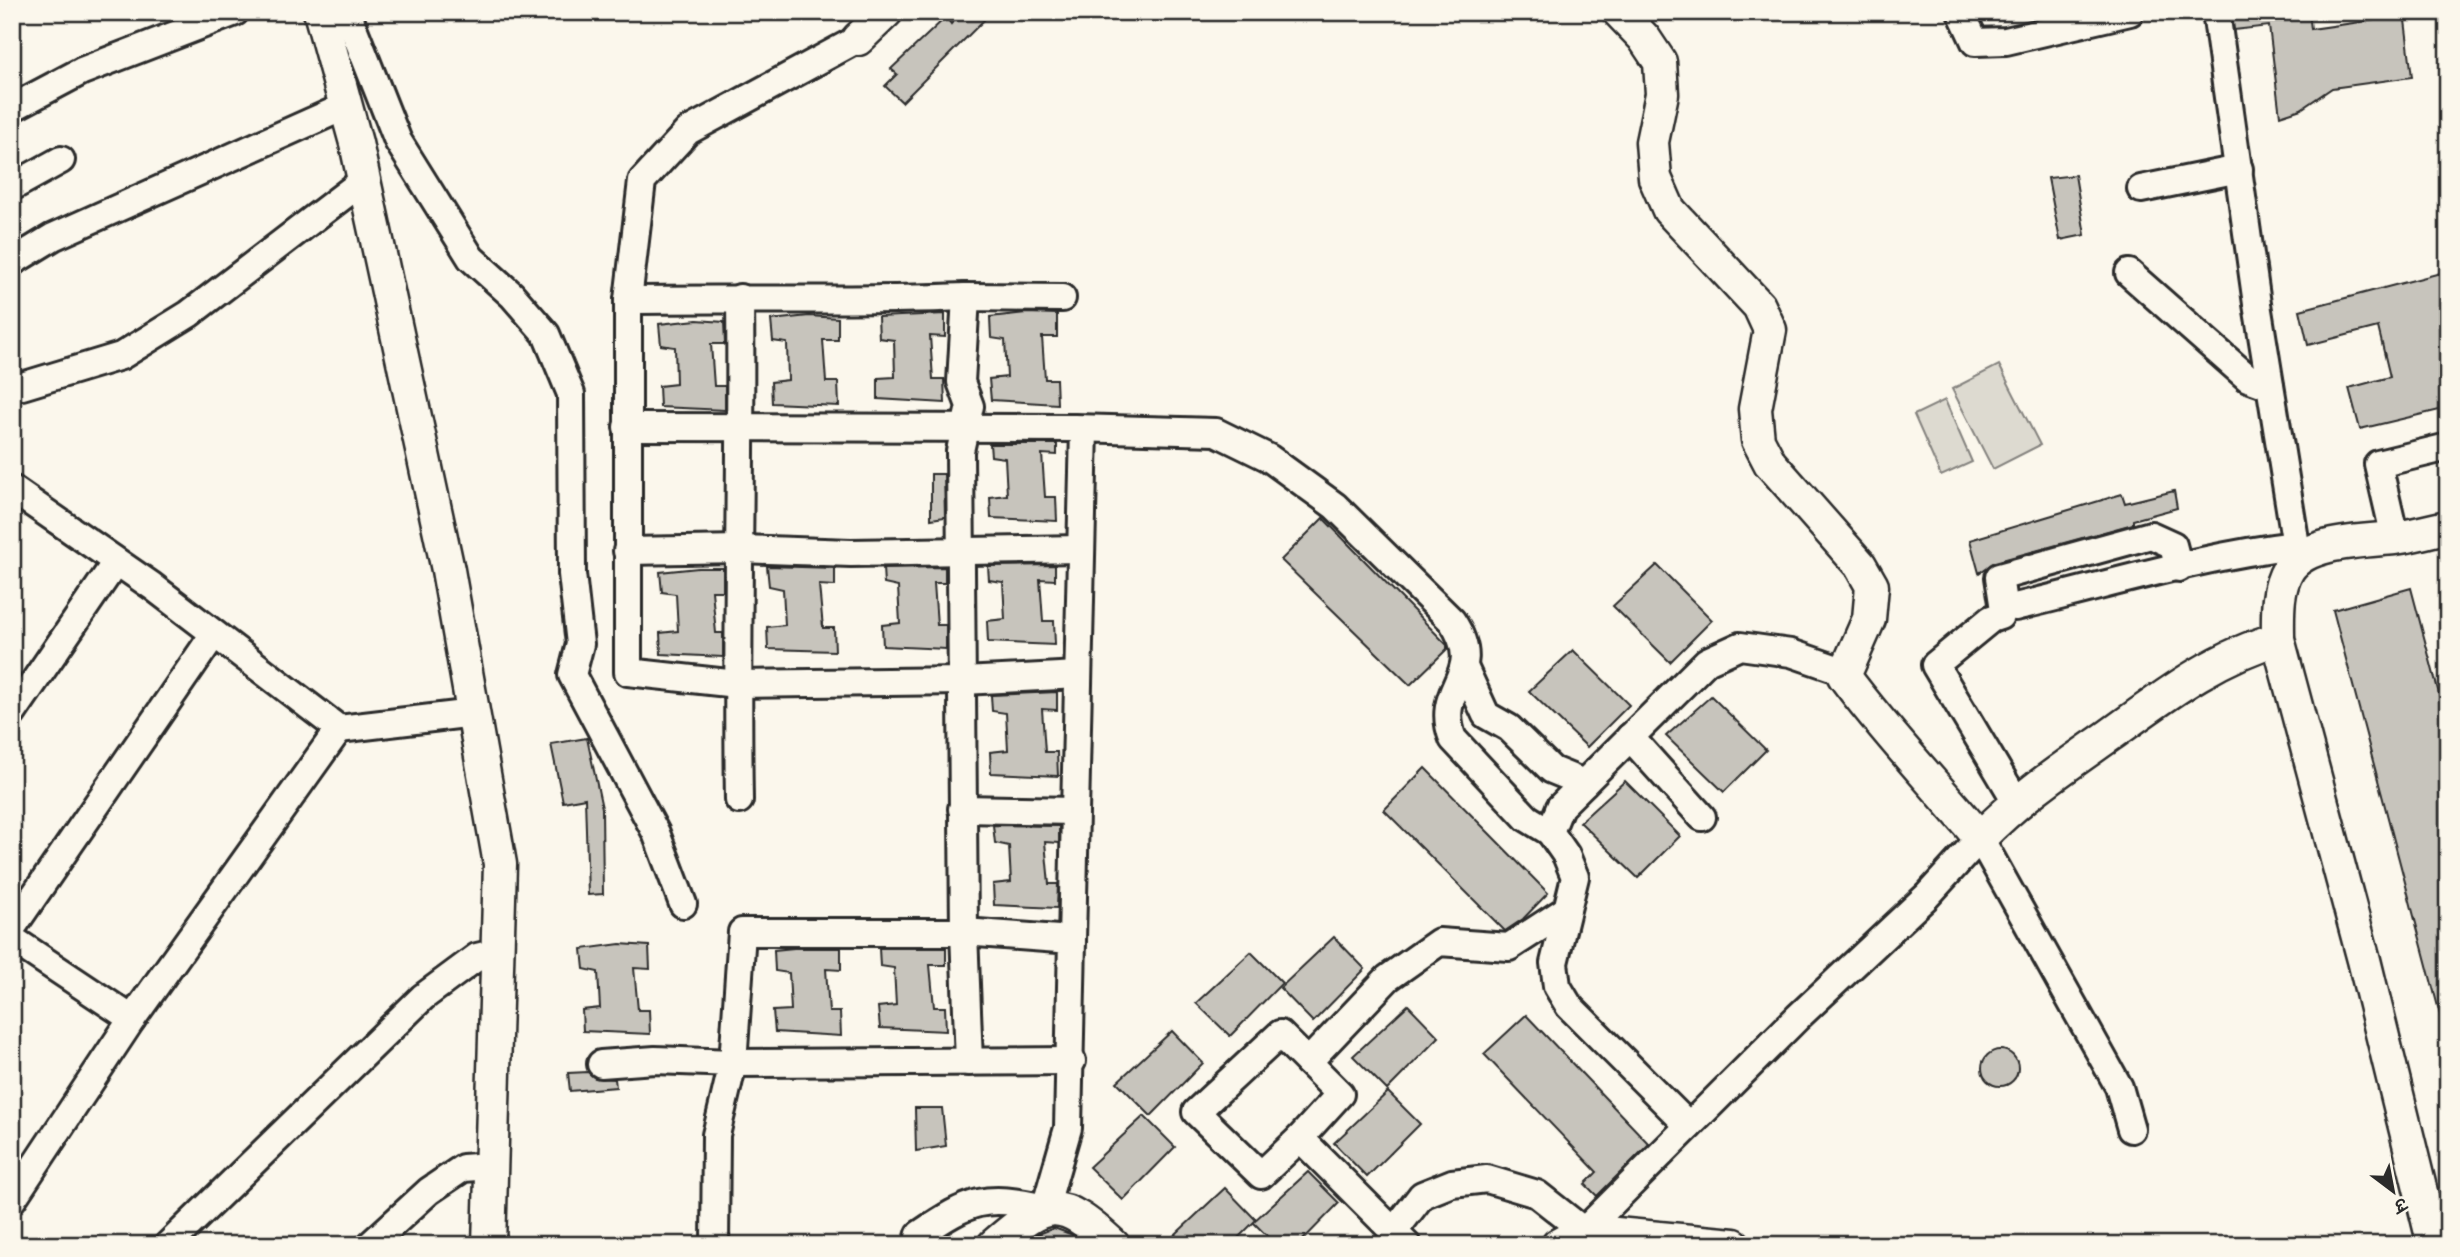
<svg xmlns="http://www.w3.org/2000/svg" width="2460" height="1257" viewBox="0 0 2460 1257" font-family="Kalam,'Playpen Sans Deva',sans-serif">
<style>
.green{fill:#dddad0;stroke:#84827e;stroke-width:2}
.building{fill:#c7c4bc;stroke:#2b2b2b;stroke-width:2}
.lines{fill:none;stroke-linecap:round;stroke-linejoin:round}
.minor-casing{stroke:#2b2b2b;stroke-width:32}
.tertiary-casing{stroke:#2b2b2b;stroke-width:37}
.minor{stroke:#fbf7ec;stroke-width:26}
.tertiary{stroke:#fbf7ec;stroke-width:32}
</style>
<rect width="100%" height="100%" fill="#fbf7ec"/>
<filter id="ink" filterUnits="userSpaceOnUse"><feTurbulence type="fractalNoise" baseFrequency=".0143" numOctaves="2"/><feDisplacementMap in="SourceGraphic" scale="14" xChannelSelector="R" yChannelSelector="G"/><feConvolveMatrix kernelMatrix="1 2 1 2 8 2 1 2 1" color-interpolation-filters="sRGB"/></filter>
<g filter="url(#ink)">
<g class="green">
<polygon points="1999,365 2040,445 1993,469 1952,389"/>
<polygon points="1945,400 1972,462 1941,476 1914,415"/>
</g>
<g class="building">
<polygon points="961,12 992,12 902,102 885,86 897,74 891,69 946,17 951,24"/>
<polygon points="2232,12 2309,12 2311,29 2388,18 2389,12 2404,12 2412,77 2332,88 2301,109 2280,116 2269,26 2234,30"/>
<polygon points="2075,175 2085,235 2060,240 2048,178"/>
<polygon points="2448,271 2448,310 2439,312 2448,353 2448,408 2360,429 2349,388 2390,377 2378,327 2308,345 2300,310"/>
<polygon points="1026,313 1057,314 1057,337 1042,337 1045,379 1056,379 1057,404 991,400 989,379 1007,377 1005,340 991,338 990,317"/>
<polygon points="945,314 945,337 930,336 933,379 944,379 945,403 878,399 878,378 895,377 894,340 879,338 878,317"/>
<polygon points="809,316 838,318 838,340 823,340 826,382 838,382 839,406 772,403 771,382 788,380 787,343 773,341 771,320"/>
<polygon points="697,320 724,322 725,344 711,344 714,386 725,386 725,410 660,407 659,386 676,384 675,347 661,345 659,324"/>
<polygon points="990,444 1057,444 1057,455 1042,454 1045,497 1056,497 1057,521 991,518 990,497 1007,495 1005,458 991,456"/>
<polygon points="931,474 944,474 945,517 931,519"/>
<polygon points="2174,491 2177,508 2133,520 2133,524 1995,562 1979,573 1970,540 2122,494 2125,503"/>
<polygon points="1323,518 1447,645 1447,649 1410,685 1281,560"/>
<polygon points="1055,565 1055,580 1040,579 1043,621 1054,621 1055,645 988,642 987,621 1005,619 1003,582 989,580 988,566"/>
<polygon points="1657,565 1712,620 1670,662 1613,606"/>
<polygon points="767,566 835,568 835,586 819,585 823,628 834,628 835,651 768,649 767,627 785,625 783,589 769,586"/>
<polygon points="945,567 945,583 934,583 937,625 946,625 946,649 883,646 882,625 900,623 898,587 884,584 883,568"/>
<polygon points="698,568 723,568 723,591 712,591 716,633 723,633 723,657 661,654 660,633 678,631 676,594 662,592 660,572"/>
<polygon points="2411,588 2448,728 2448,1022 2442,1022 2333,610"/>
<polygon points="1573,650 1629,705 1587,747 1529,691"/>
<polygon points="1057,692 1057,710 1042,709 1045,752 1057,752 1058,776 991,773 990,752 1008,750 1006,713 992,711 991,695"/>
<polygon points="1711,696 1766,750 1724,792 1666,736"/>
<polygon points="587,738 602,808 603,894 588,895 585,798 563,802 551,744"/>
<polygon points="1425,768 1548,893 1523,919 1505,931 1384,810"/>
<polygon points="1625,781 1680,836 1638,878 1580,822"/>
<polygon points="993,825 1059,826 1059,843 1045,842 1049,884 1058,884 1057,908 994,905 993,884 1011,882 1009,846 995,843"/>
<polygon points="1334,937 1365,969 1313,1022 1280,988"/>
<polygon points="620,944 649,946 650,969 634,968 638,1010 649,1010 650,1034 583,1031 582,1010 600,1008 598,972 584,969 582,949"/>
<polygon points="794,948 841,948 841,970 826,969 829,1012 840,1012 841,1036 775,1032 773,1011 791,1010 789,973 775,971 774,950"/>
<polygon points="879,948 946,948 946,965 930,965 934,1007 945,1007 946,1031 880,1028 878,1007 896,1005 894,968 880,966"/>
<polygon points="1251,952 1282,983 1230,1036 1196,1003"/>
<polygon points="1408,1005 1439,1037 1387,1090 1353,1056"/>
<polygon points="1526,1015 1649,1144 1597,1196 1585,1184 1597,1172 1484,1054"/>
<polygon points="1172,1031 1203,1063 1151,1116 1117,1082"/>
<circle cx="2000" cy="1068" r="18"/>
<polygon points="588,1072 595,1078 615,1079 616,1087 570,1091 568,1073"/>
<polygon points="1388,1092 1420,1124 1367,1177 1334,1143"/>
<polygon points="915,1108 942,1108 946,1146 916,1151"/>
<polygon points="1144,1116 1175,1147 1123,1200 1089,1167"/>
<polygon points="1308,1172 1339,1203 1298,1245 1276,1245 1253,1222"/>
<polygon points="1225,1188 1256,1220 1231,1245 1164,1245"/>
<polygon points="1054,1228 1070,1234 1085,1245 1045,1245 1036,1235"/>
</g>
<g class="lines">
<defs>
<g id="minor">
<polyline points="347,12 398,141 471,258 512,295 546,334 571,394 572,574 580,644 572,675 656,833 683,904"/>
<polyline points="1961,12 1975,42 2006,41 2130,12"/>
<polyline points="2216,12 2257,304 2298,558"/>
<path d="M858,39l-170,92 -46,50 -14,119c113,-2 225,2 338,-3"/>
<polyline points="12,108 82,71 235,12"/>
<polyline points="12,187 61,160"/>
<polyline points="2141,189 2239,169"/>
<polyline points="12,262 53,237 346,106"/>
<polyline points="2129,273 2248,378 2270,386"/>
<polyline points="628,300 628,672 737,684 963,681 1078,675"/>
<polyline points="12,385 22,386 121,356 189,314 364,180"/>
<path d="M627,427l448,1 141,4 53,26 66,48 117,115c37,56 -20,64 1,118l74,79 23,14"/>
<polyline points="12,489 152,586 339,729 132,1019 12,1200"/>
<polyline points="2395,538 2378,464 2448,447"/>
<polyline points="627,551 741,549 851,553 1081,549"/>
<path d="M2179,568l-6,-23 -22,-10 -152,42 4,26 12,4c93,-22 186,-51 281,-62"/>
<polyline points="2000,616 1991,619 1935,665 2016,801"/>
<polyline points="1464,667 1486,715 1509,728 1552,770 1584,783"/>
<polyline points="12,714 116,562"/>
<polyline points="339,729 474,713"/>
<polyline points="1630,737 1702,817"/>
<path d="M739,800c-3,-168 3,-335 1,-502"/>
<polyline points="962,809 1075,811"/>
<polyline points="12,928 214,634"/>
<polyline points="12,939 132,1019"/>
<polyline points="1072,940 1084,429"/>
<polygon points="1280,1034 1340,1094 1300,1138 1261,1175 1196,1112"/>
<polyline points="969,1062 964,932 960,451 970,406 961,382 966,297 1062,298"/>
<polyline points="1308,1062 1388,978 1439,942 1509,947 1566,910"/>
<polyline points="601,1064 655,1060 733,1063 1072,1061"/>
<polyline points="1689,1126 1569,1006 1557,986 1554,963 1575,877 1566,855 1550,832 1560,807 1707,661 1740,646 1791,653 1846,672"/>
<polyline points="1300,1138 1407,1245"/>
<polyline points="1395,1230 1422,1195 1452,1183 1487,1179 1537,1194 1584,1231 1798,1017 1927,896 1980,838 2119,1087 2131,1129"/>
<polyline points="168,1245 423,997 477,957 498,952"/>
<polyline points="370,1245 429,1191 463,1168 491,1166"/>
<path d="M715,1245l1,-110 17,-72 9,-131h222l108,8 -4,188 -23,80c-61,-14 -74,-8 -125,26l-3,11"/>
</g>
<g id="tertiary">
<polyline points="320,12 356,143 448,570 500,864 489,1245"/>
<path d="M1619,12l25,26 16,24 2,32 -10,48 3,36 14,32 90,96 11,24 -15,79 3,31 12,23 90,102 12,21 -3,33 -25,57c42,57 91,108 136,162 41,-42 82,-69 130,-103 53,-38 104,-78 168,-96"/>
<polyline points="858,39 886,12"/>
<path d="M994,1245c53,-46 66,-49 119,0"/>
<polyline points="1558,1245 1584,1231 1734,1245"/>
<path d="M2434,1245l-70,-285 -86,-321c0,-22 -2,-49 10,-69 17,-29 77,-29 106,-32 18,-2 36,-8 54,-11"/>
</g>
</defs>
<use href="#minor" class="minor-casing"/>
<use href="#tertiary" class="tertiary-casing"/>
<use href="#minor" class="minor"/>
<use href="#tertiary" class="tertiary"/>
</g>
</g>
<rect width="2460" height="1257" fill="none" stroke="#fbf7ec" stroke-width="42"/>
<rect x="21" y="21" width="2418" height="1215" fill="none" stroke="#2b2b2b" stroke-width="2.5" filter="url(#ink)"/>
<g transform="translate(2393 1191) rotate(148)" stroke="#fbf7ec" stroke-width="5" paint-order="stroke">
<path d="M0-5L12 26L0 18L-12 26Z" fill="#2b2b2b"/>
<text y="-10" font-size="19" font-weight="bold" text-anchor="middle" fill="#2b2b2b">उ</text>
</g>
</svg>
